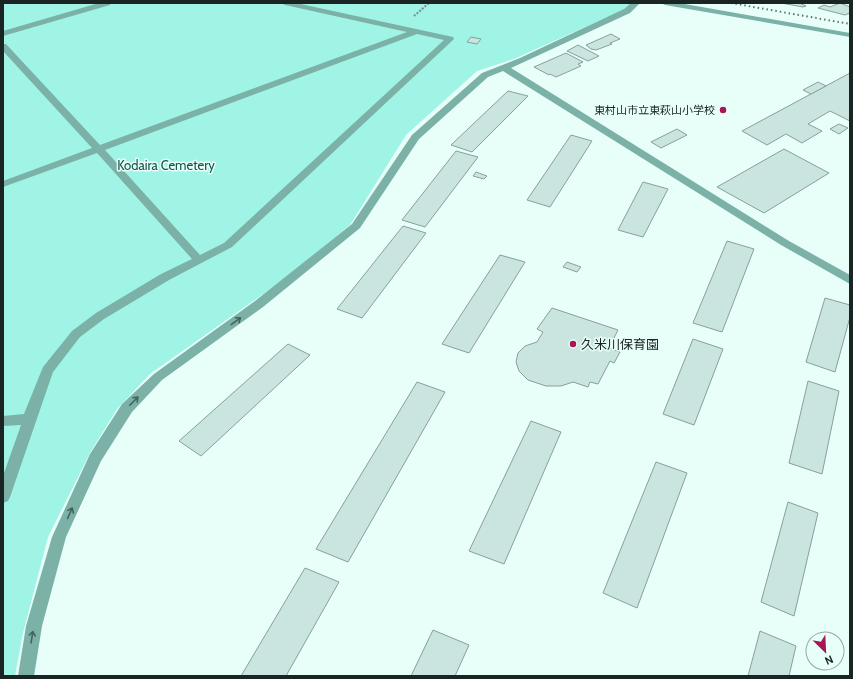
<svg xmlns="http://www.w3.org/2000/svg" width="853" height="679" viewBox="0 0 853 679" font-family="Cabin,'Noto Sans JP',sans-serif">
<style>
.green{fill:#9ff4e5}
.building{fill:#cae5e0;stroke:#86a09b}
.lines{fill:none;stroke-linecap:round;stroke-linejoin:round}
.path{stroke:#7c8d89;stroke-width:2;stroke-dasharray:2 1.5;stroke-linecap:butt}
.minor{fill:#7bb1a7;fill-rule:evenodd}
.rail{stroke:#63726f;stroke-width:2;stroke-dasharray:1.5 3;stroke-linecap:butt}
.oneway{stroke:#46635e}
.poi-dot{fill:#a71655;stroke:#e7fef9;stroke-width:1.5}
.labels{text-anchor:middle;stroke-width:3;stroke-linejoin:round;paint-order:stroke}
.far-poi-label{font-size:11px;fill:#1a2422;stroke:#e7fef9;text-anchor:end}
.park-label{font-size:13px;fill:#13534a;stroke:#e7fef9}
.poi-label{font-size:13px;fill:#1a2422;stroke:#e7fef9;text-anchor:start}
</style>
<rect width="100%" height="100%" fill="#e7fef9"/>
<polygon class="green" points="3,3 631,3 623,10 514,59 477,71 406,135 350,225 283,280 150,374 117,409 91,451 48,537 23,633 15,676 3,676"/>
<g class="building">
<polygon points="781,3 799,3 806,6 803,7"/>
<polygon points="840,3 850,7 850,13 845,15 818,8 824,5 830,7"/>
<polygon points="611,34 620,39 610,43 612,44 596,50 591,49 586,45"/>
<polygon points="471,37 481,39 477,44 467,42"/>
<polygon points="578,45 599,56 588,61 567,51"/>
<polygon points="566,53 583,62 578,64 581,66 556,77 550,74 549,75 534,67"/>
<polygon points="850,73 850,121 830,111 808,124 822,131 802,143 786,134 767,145 742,131"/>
<polygon points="818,82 826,86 811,94 803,90"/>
<polygon points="508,91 528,96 472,152 451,145"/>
<polygon points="839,124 848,128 839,134 830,129"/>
<polygon points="677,129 687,135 661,148 651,142"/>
<polygon points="571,135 592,141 550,207 527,200"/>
<polygon points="784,149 829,173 764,213 717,187"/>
<polygon points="456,151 478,157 425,227 402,220"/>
<polygon points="476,172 487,176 484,179 473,176"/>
<polygon points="643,182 668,189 643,237 618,230"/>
<polygon points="403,226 426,233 362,318 337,309"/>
<polygon points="727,241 754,249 722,332 693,323"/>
<polygon points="500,255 525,262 469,353 442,344"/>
<polygon points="567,262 581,267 577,272 563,267"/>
<polygon points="825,298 850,305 850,317 835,372 806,362"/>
<polygon points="552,308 618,330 609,348 620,352 614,363 610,361 598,384 590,382 588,387 573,382 561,386 546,386 528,380 519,371 516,362 518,353 525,346 537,342 543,332 537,329"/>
<polygon points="693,339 723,349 694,425 663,414"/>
<polygon points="288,344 310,355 201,456 179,441"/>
<polygon points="808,381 839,391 822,474 789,463"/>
<polygon points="417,382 445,392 348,562 316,549"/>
<polygon points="531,421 561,432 504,564 469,551"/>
<polygon points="656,462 687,473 637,608 603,593"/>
<polygon points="788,502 818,513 794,616 761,602"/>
<polygon points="305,568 339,582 286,676 241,676"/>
<polygon points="433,630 469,645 455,676 411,676"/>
<polygon points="760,631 796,646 789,676 748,676"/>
</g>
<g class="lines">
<polyline class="path" points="414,16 429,3"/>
<g class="minor">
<polygon points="99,3 111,3 110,5 3,36 3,31"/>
<path d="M281,3h15l157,34 1,2 -222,208 -63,33 -65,39 -24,18 -27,35 -43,125 -2,4 -5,2v-27l18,-51 -18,1v-10l21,-2 19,-47 29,-36 24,-18 65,-39 31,-15 -95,-106 -94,34v-6l89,-33 -89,-97v-7h3l94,101 307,-113 -122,-27zM417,34l27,6 -220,203 -24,12 -95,-105z"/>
<polygon points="631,3 640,3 630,13 511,68 789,241 850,275 850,284 781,245 503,71 488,77 419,139 360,228 263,307 162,380 132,412 101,461 66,537 42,626 34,676 18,676 26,626 52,537 90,454 122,404 154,374 255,301 352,224 412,135 482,73 520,58 624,9"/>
<polygon points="661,3 679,3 850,33 850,37 665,5"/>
</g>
<polyline class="rail" points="731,3 850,24"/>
</g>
<defs><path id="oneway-shaft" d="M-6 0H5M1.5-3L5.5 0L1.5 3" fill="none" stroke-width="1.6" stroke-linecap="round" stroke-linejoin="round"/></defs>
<g class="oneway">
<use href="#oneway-shaft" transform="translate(236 321) rotate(-36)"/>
<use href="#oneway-shaft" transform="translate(134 401) rotate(-45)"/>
<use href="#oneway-shaft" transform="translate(70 513) rotate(-66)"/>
<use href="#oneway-shaft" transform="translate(32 637) rotate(-81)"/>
</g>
<g class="poi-dot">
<circle cx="723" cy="110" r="4"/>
<circle cx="573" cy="344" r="4"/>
</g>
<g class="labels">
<g class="far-poi-label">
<text x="715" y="114">東村山市立東萩山小学校</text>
</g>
<g class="park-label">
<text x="166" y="170">Kodaira Cemetery</text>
</g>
<g class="poi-label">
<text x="581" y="349">久米川保育園</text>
</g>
</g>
<rect width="853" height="679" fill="none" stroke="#1a2422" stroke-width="8"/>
<g transform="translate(825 651) rotate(156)"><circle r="19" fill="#e7fef9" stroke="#95a7a3"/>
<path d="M0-3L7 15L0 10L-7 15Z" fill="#a71655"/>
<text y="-6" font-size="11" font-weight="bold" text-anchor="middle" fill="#1a2422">N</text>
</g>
</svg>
